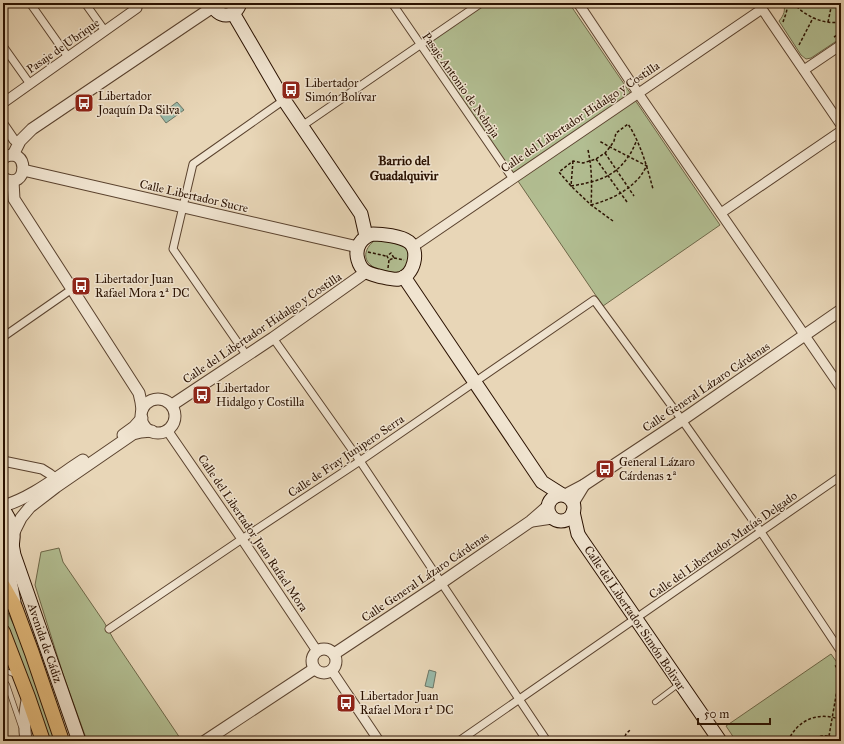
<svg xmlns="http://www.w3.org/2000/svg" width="844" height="744" viewBox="0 0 844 744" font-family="'IM FELL Great Primer',serif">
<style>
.green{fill:#b2be92;stroke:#6e6849}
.water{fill:#98baaa;stroke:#6c7666}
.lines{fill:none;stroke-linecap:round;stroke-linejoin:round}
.service-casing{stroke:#5a422e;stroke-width:6}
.pedestrian-casing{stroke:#5a422e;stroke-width:9}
.minor-casing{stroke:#5a422e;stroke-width:11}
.tertiary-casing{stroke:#5a422e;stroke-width:13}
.secondary-casing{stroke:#2a1100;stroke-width:15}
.primary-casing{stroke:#2a1100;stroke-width:16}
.path{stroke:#2a1100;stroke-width:1.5;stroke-dasharray:3 2;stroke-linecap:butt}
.service{stroke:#f0e4d0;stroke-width:4.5}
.pedestrian{stroke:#f0e4d0;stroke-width:7}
.minor{stroke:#f0e4d0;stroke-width:9}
.tertiary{stroke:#f0e4d0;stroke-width:11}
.secondary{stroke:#f0e4d0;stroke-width:13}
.primary{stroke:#e4bb7c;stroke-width:14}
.labels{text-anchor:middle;stroke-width:3;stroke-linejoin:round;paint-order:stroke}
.street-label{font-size:12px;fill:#2a1100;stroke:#f0e4d0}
.poi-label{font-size:12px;fill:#2a1100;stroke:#f0e4d0;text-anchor:start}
.neighbourhood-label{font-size:13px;font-weight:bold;fill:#2a1100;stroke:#f0e4d0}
</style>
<rect width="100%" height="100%" fill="#e8d6b7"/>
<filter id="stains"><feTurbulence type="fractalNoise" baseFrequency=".005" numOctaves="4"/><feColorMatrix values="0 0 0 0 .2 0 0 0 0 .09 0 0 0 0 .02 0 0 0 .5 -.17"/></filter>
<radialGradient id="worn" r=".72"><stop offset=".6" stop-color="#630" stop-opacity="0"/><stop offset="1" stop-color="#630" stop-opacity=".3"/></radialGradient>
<g class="green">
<polygon points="475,3 569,3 720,225 603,306 422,40"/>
<path d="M783,3h58v35l-30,20 -5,1 -5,-4 -22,-34c5,-6 7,-11 4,-18z"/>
<path d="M375,240c9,1 29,1 33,11 2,4 1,9 0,13 -3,3 -5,7 -9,8 -5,1 -8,0 -13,-1 -5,-1 -10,-1 -14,-5 -11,-8 -6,-19 3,-26z"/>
<polygon points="59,548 63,562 104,622 114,640 182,741 87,741 63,674 35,585 41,552"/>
<polygon points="3,602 18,634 57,741 50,741 37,703 3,618"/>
<polygon points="831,654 841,668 841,741 736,741 726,726"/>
</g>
<g class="water">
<polygon points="177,102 184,110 166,123 160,115"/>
<polygon points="429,670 436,672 433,688 425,686"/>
</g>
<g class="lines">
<defs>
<g id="service">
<polyline points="3,670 16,675"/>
<polyline points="3,679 7,685 21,726"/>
<polyline points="655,702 679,684"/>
</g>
<g id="pedestrian">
<polyline points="30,3 68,57"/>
<polyline points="85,3 105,31"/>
<polyline points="392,3 513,179"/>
<polyline points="3,46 30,84"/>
<polyline points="302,126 481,3"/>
<polyline points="3,337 72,289"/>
<polyline points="273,338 360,461 547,741"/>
<polyline points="247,356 173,249 193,164 284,100"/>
<polyline points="109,629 242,539 360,461 594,300 682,420 761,532 841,652"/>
<polyline points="459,741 841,476"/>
</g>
<g id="minor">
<polyline points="578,3 638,93 841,388"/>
<polyline points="758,3 841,125"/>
<polyline points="804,70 841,45"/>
<polyline points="3,103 137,8"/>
<polyline points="3,124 14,140 19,143"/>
<polyline points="721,213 841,131"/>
<polyline points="413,247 762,9"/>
<polyline points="167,430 242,539 317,651"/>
<polyline points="3,461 42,469 50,474 55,478"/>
<polyline points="332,671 379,741"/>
</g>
<g id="tertiary">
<polyline points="13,155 20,141 32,129 192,21 213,7"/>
<path d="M3,158c27,-15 26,35 0,20"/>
<polyline points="23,170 358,247"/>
<polyline points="13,181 14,199 139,393 141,402 142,410"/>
<circle cx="158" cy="416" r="17"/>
<polyline points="172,405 273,338 366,272"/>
<polyline points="123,435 134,427 142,418"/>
<polyline points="565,495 584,485 682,420 841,310"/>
<polyline points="573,503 584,485"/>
<path d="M3,506c28,-8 55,-30 80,-46"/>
<polyline points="532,521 552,518"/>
<polyline points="13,535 16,528 21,518 30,507 56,487 133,434 141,432 152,431"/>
<circle cx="324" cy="661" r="12"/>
<polyline points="334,654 441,583 531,521 547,507"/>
<path d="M26,741c-2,-15 -2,-30 2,-44"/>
<polyline points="205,741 314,669"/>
</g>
<g id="secondary">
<path d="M212,3c5,16 23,16 28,0"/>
<polyline points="233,13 282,97 361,214 366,236"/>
<path d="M373,234c9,0 28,2 36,8 11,9 5,34 -10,37 -7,1 -15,-2 -21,-3 -11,-3 -17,-5 -20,-16 -4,-13 4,-23 15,-26z"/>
<polyline points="404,277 542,482 561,494"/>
<circle cx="561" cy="508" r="13"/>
<path d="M3,509c12,17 15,36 0,53"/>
<polyline points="573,512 578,534 581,539 720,741"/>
<polyline points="12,544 14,555 79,741"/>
<polyline points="7,557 7,564 14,602"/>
</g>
<g id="primary">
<polyline points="3,586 15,607 32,653 62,741"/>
<polyline points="3,632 28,697 43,741"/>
</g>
</defs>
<use href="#service" class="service-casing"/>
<use href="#pedestrian" class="pedestrian-casing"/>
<use href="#minor" class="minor-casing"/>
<use href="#tertiary" class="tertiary-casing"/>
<use href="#secondary" class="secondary-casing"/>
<use href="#primary" class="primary-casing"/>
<g class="path">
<path d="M793,3c12,13 30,22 48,19"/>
<path d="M783,22c2,-6 5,-12 4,-19"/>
<polyline points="828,22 832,3"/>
<polyline points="834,37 841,33"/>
<polyline points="799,45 813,18"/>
<path d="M588,150c4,18 4,36 3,55 18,-5 34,-12 47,-26 4,-4 6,-9 9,-13l-37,-19 -11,-6"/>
<polyline points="605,153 634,196"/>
<polyline points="596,159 627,202"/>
<path d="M573,161l-2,25c24,-4 43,-8 57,-29 4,-5 6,-11 9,-17"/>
<path d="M613,221l-22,-16 -20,-19 -12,-14 14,-11 10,2 13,-4 9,-6 5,-6 4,-6 2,-8 12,-9c13,20 19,43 25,65"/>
<polyline points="368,252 386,256"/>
<polyline points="394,258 404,260"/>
<polyline points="388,268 389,260 387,256 391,253 394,258 389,260"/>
<polyline points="829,736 840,673 835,665 841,661"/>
<polyline points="623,741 626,734 631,729"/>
<path d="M788,741c10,-22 31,-30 53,-21"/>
<path d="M811,741c9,-7 19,-7 28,0"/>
</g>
<use href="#service" class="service"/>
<use href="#pedestrian" class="pedestrian"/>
<use href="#minor" class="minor"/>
<use href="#tertiary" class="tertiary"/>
<use href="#secondary" class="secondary"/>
<use href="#primary" class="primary"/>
</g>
<defs>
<symbol id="bus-square" viewBox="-11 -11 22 22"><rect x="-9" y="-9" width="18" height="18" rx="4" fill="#8f2418" stroke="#f0e4d0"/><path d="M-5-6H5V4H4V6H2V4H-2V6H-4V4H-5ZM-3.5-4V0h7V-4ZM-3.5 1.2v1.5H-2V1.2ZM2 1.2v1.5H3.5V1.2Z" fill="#fff"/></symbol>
</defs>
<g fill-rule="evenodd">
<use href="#bus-square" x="280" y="79" width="22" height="22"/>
<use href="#bus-square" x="73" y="92" width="22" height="22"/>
<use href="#bus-square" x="70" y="275" width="22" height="22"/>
<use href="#bus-square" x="191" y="384" width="22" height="22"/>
<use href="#bus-square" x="594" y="458" width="22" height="22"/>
<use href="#bus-square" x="335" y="692" width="22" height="22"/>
</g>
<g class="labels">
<g class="street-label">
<text transform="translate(63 46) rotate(-35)" y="4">Pasaje de Ubrique</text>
<text transform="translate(461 85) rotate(55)" y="4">Pasaje Antonio de Nebrija</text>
<text transform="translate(580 117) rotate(-34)" y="4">Calle del Libertador Hidalgo y Costilla</text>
<text transform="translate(194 196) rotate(13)" y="4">Calle Libertador Sucre</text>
<text transform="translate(262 328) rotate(-34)" y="4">Calle del Libertador Hidalgo y Costilla</text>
<text transform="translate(706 387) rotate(-34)" y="4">Calle General Lázaro Cárdenas</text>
<text transform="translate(346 456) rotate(-34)" y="4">Calle de Fray Junipero Serra</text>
<text transform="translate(253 533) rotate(56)" y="4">Calle del Libertador Juan Rafael Mora</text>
<text transform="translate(723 545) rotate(-35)" y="4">Calle del Libertador Matías Delgado</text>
<text transform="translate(425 577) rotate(-34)" y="4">Calle General Lázaro Cárdenas</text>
<text transform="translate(635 618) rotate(56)" y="4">Calle del Libertador Simón Bolivar</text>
<text transform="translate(45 643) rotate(71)" y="4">Avenida de Cádiz</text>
</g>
<g class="poi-label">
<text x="305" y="87">Libertador<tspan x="305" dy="14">Simón Bolívar</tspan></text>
<text x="98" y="100">Libertador<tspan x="98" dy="14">Joaquín Da Silva</tspan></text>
<text x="95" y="283">Libertador Juan<tspan x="95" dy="14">Rafael Mora 2ª DC</tspan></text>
<text x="216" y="392">Libertador<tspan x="216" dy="14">Hidalgo y Costilla</tspan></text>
<text x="619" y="466">General Lázaro<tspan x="619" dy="14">Cárdenas 2ª</tspan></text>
<text x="360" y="700">Libertador Juan<tspan x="360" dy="14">Rafael Mora 1ª DC</tspan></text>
</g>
<g class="neighbourhood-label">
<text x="404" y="165">Barrio del<tspan x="404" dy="15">Guadalquivir</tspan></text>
</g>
</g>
<rect width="844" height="744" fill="none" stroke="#e8d6b7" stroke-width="16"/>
<rect x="4" y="4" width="836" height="736" fill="none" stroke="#2a1100" stroke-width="2"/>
<rect x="8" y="8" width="828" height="728" fill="none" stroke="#2a1100"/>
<path d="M698 718v6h72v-6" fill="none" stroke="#2a1100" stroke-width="2"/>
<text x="704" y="718" font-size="12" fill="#2a1100" stroke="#f0e4d0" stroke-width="3" paint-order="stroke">50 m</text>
<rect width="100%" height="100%" filter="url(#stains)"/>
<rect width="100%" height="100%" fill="url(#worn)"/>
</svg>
